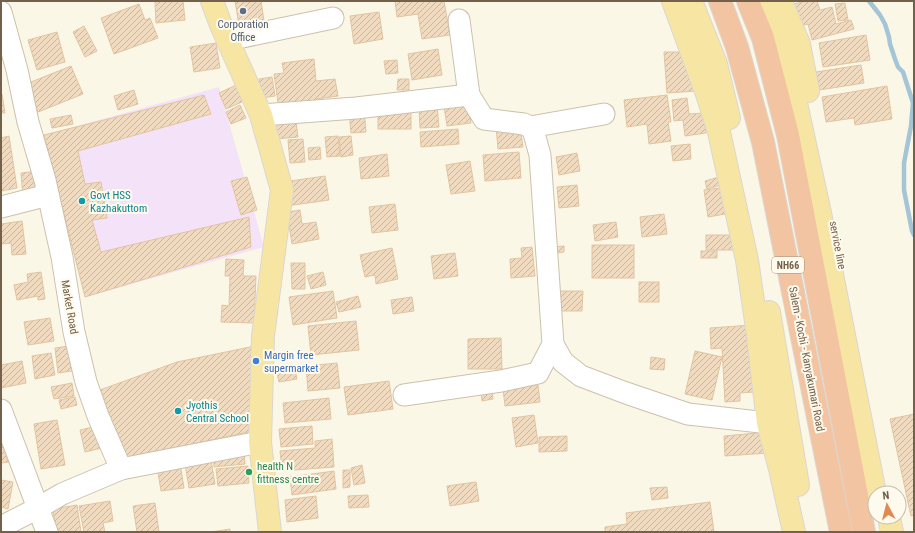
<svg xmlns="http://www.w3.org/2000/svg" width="915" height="533" viewBox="0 0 915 533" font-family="'Roboto Condensed',sans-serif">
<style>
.education{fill:#f4e3f8}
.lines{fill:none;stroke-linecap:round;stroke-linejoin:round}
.stream{stroke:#a3c5d6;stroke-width:4.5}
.building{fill:url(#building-hatch);stroke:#e2c4a1}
.minor-casing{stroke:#cdc0ad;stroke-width:23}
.major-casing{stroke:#dbd6d0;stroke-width:24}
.highway-casing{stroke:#dbd6d0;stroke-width:24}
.minor{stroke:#fff;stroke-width:21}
.major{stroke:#f7e6a3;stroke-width:22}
.highway{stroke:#f3c4a1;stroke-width:22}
.service-dot{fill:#5c6f8a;stroke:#fefaed;stroke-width:1.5}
.culture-dot{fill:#0f9aa8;stroke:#fefaed;stroke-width:1.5}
.shop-dot{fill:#3f7fe0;stroke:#fefaed;stroke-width:1.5}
.leisure-dot{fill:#2e9e5b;stroke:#fefaed;stroke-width:1.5}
.labels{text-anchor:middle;stroke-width:4;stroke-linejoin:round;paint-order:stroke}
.shield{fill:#fefaed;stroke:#9d8f7c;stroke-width:1}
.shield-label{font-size:10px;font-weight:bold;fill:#74614c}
.service-label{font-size:11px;fill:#4e5e75;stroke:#fefaed}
.culture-label{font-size:11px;fill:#0d838f;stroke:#fefaed;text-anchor:start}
.street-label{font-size:11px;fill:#74614c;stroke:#fefaed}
.shop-label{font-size:11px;fill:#366cbe;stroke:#fefaed;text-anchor:start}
.leisure-label{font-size:11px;fill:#27864d;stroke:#fefaed;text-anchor:start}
</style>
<defs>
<pattern id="building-hatch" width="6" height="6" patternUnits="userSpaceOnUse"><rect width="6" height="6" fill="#f0dbc0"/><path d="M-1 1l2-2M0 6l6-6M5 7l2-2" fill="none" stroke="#c7b59e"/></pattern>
</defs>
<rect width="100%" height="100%" fill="#fbf7e7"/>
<polygon class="education" points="219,87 264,247 85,297 44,135"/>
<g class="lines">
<polyline class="stream" points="869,1 880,15 885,24 889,37 890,44 895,59 898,67 903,72 913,103 911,126 904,163 904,190 912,231 914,235"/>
</g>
<g class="building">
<polygon points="165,1 183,1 185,20 156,23 155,2"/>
<polygon points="235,1 261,1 264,21 239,25"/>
<polygon points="395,1 444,1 450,35 422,39 418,14 397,17"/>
<polygon points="806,1 817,1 820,10 832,7 836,24 851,20 854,29 812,40 808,24 800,26 794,4"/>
<polygon points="845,3 848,20 838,21 835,4"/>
<polygon points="139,4 145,20 150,18 158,38 114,54 101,18"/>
<polygon points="379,12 383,39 354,44 350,16"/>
<polygon points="84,26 97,51 85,57 73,32"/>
<polygon points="57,32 65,62 37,70 28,40"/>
<polygon points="866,35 870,60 823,67 819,43"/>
<polygon points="216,43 220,68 194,72 190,47"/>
<polygon points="438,49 442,75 412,80 408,54"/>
<polygon points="664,52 687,52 697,91 667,93"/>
<polygon points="314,59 316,81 335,79 338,96 316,99 317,105 279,110 274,74 284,73 282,63"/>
<polygon points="397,60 398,73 386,74 384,61"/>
<polygon points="861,65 864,83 819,90 816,72"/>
<polygon points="71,66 83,94 38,112 26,84"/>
<polygon points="272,77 275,96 262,98 259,79"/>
<polygon points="398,79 409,79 409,90 397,90"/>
<polygon points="236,85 244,101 226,109 219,93"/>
<polygon points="887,86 892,119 855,125 854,118 826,122 822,97"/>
<polygon points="134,90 138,104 118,110 114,96"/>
<polygon points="2,94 5,113 1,113 1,95"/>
<polygon points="204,95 211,114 78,151 85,184 101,182 107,218 92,220 101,252 249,217 251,247 85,297 44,135"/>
<polygon points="667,95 671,122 668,122 671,141 649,144 647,124 627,127 624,100"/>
<polygon points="687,98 689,114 704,113 706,133 685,136 683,120 674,121 672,100"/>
<polygon points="468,103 471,123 447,126 444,106"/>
<polygon points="240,105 246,118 231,124 226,112"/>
<polygon points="437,106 439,127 420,128 419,107"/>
<rect x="378" y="107" width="33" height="22"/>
<polygon points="364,109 366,132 351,133 349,111"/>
<polygon points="295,114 298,137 276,139 274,117"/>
<polygon points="71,115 73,124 52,128 50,119"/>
<polygon points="496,126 520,127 523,147 498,149"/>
<polygon points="458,129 459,144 421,147 420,132"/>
<polygon points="9,136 17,188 1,191 1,138"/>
<polygon points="338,136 340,156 327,157 325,137"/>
<polygon points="351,136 353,155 341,157 339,137"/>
<polygon points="303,139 305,162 290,163 288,140"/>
<polygon points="690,144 691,159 673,161 671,146"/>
<polygon points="320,147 321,159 309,160 308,148"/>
<polygon points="519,152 521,178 485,181 483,155"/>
<polygon points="577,153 580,171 559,175 556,157"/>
<polygon points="387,154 389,176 361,179 359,158"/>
<polygon points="470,161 475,191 451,194 446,165"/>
<polygon points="38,171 40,194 23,196 21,173"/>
<polygon points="325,176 329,200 286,206 283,182"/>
<polygon points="247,177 257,210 241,215 231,181"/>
<polygon points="719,177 721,185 707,189 705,181"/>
<polygon points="577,185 579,206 559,208 557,187"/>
<polygon points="727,187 731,213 708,217 704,190"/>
<polygon points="395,204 398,230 372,233 369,207"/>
<polygon points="300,210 302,224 316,222 319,239 292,244 287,212"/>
<polygon points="664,214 667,234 642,237 640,217"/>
<polygon points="22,221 26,254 12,255 11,243 1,244 1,224"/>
<polygon points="616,222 618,237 595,241 593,225"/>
<rect x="706" y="235" width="31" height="15"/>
<rect x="592" y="245" width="42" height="33"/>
<polygon points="564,246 564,252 550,254 549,247"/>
<polygon points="532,247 535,276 511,278 510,259 522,258 521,248"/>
<polygon points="392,248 398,279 376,284 375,275 365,277 360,255"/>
<rect x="701" y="251" width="16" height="7"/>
<polygon points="455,253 458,276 434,279 431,256"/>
<polygon points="226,259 244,260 243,276 256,276 254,323 221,322 222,305 229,306 230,276 225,276"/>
<polygon points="291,263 305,263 305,289 292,289"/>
<polygon points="41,272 45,299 38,300 38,296 17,300 14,285 28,282 27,274"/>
<polygon points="323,272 326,285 311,289 307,276"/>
<rect x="639" y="282" width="20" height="20"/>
<polygon points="333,291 337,318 293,325 289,297"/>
<polygon points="560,291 583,291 582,311 560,311"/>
<polygon points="358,296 361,307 339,312 336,302"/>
<polygon points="412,297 414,311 393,314 391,300"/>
<polygon points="50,318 54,341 28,345 24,322"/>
<polygon points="356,321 359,350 311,355 308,326"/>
<polygon points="752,325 754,392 740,393 740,401 725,402 722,348 711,349 710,328"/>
<polygon points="501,338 502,369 468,369 468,339"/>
<polygon points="76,345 79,370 58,373 55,348"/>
<polygon points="255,346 249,432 117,460 100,390 177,362"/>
<polygon points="695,351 722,357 712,400 685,394"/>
<polygon points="51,353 55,375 35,379 32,356"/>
<polygon points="651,357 665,359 664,370 650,369"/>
<polygon points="22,361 26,383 1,388 1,365"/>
<polygon points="337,363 340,388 308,391 306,366"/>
<polygon points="294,365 297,379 279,382 276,369"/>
<polygon points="389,381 393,409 348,415 344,387"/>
<polygon points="72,383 74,396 54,399 51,387"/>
<polygon points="538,385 540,402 505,406 503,389"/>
<polygon points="492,390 493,399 482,401 481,391"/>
<polygon points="75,397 77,405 61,409 59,400"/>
<polygon points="329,398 331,419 285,423 283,403"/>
<polygon points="914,414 914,515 911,516 890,419"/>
<polygon points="534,415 538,443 516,447 512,418"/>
<polygon points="57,420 65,465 41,469 34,424"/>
<polygon points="97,426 102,448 85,452 80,430"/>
<polygon points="312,426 313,444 281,447 279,429"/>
<polygon points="768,432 769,453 725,456 724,436"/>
<polygon points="567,436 567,451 539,452 539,437"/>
<polygon points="7,439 9,462 1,463 1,440"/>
<polygon points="332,439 334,467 282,471 280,451 315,448 315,441"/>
<polygon points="244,450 245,464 214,467 213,453"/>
<polygon points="211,460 215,484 189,488 185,464"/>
<polygon points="180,463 184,488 161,491 157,466"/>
<polygon points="362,465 365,483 354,485 351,468"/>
<polygon points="248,466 249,483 218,486 216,469"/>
<polygon points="343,470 350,470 350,487 343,488"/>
<polygon points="334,471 336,489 292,495 290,477"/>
<polygon points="1,480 13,482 8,509 1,507"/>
<polygon points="476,482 479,501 450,506 447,486"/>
<polygon points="667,487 668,498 652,500 650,488"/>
<polygon points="368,495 369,507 349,508 348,496"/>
<polygon points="316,496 318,518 287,522 285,500"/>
<polygon points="110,501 113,521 103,523 105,532 84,532 79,506"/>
<polygon points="710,502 714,532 605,532 605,527 627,524 626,513"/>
<polygon points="155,503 159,532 137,532 133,506"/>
<polygon points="77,505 81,532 56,532 53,509"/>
<polygon points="230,529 230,532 211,532"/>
</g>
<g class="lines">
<defs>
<g id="minor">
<polyline points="1,12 17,70 28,122 45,180 62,257 74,332 86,382 98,416 121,469"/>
<polyline points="459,20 469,95"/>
<polyline points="228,40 333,18"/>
<polyline points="261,115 356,108 469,95 484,119 524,124 530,127 533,130 540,155 553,344 563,362 581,376 626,393 688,414 768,423"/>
<polyline points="530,127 604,114"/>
<polyline points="1,207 48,195"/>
<polyline points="404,395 501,381 538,373 553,344"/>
<polyline points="1,410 47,532"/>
<polyline points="1,527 38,508 62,494 121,469 260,442"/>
</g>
<g id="major">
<polyline points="212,1 221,25 261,115 282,190 263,336 260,442 270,532"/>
<polyline points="673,1 707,94 719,132 747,260 757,328 768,423 780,469 794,532"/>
<polyline points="691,1 716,64 729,118"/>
<polyline points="767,1 785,53 820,213 875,493"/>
<polyline points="782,4 799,44 808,91"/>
<polyline points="769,312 798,485"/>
<polyline points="889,517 892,532"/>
</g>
<g id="highway">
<polyline points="720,1 737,47 763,142 841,532"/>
<polyline points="748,1 763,38 788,135 864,532"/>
</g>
</defs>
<use href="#minor" class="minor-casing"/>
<use href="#major" class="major-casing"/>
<use href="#highway" class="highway-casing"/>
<use href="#minor" class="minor"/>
<use href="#major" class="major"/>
<use href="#highway" class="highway"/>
</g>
<circle class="service-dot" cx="243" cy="11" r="4"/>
<g class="culture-dot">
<circle cx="82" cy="201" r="4"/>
<circle cx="178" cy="411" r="4"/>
</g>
<circle class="shop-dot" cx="256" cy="361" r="4"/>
<circle class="leisure-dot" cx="249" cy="472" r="4"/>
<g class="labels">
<rect class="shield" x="772" y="257" width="32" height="16" rx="3"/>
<g class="shield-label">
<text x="788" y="269">NH66</text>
</g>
<g class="service-label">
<text x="243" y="28">Corporation<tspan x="243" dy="13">Office</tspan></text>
</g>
<g class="culture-label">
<text x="90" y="199">Govt HSS<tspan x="90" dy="13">Kazhakuttom</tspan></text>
<text x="186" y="409">Jyothis<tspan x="186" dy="13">Central School</tspan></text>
</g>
<g class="street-label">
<text transform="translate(838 245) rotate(79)" y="4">service line</text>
<text transform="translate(70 307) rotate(80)" y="4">Market Road</text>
<text transform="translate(807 359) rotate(79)" y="4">Salem - Kochi - Kanyakumari Road</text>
</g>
<g class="shop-label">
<text x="264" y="359">Margin free<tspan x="264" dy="13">supermarket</tspan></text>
</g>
<g class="leisure-label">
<text x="257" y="470">health N<tspan x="257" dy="13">fittness centre</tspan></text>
</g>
</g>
<rect width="915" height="533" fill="none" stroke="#74614c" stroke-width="4"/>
<g transform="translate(887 505) rotate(353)"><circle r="19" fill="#fefaed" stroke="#c7bdad"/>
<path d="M0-3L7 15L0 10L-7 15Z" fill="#e08952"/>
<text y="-6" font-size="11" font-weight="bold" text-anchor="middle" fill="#74614c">N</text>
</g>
</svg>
